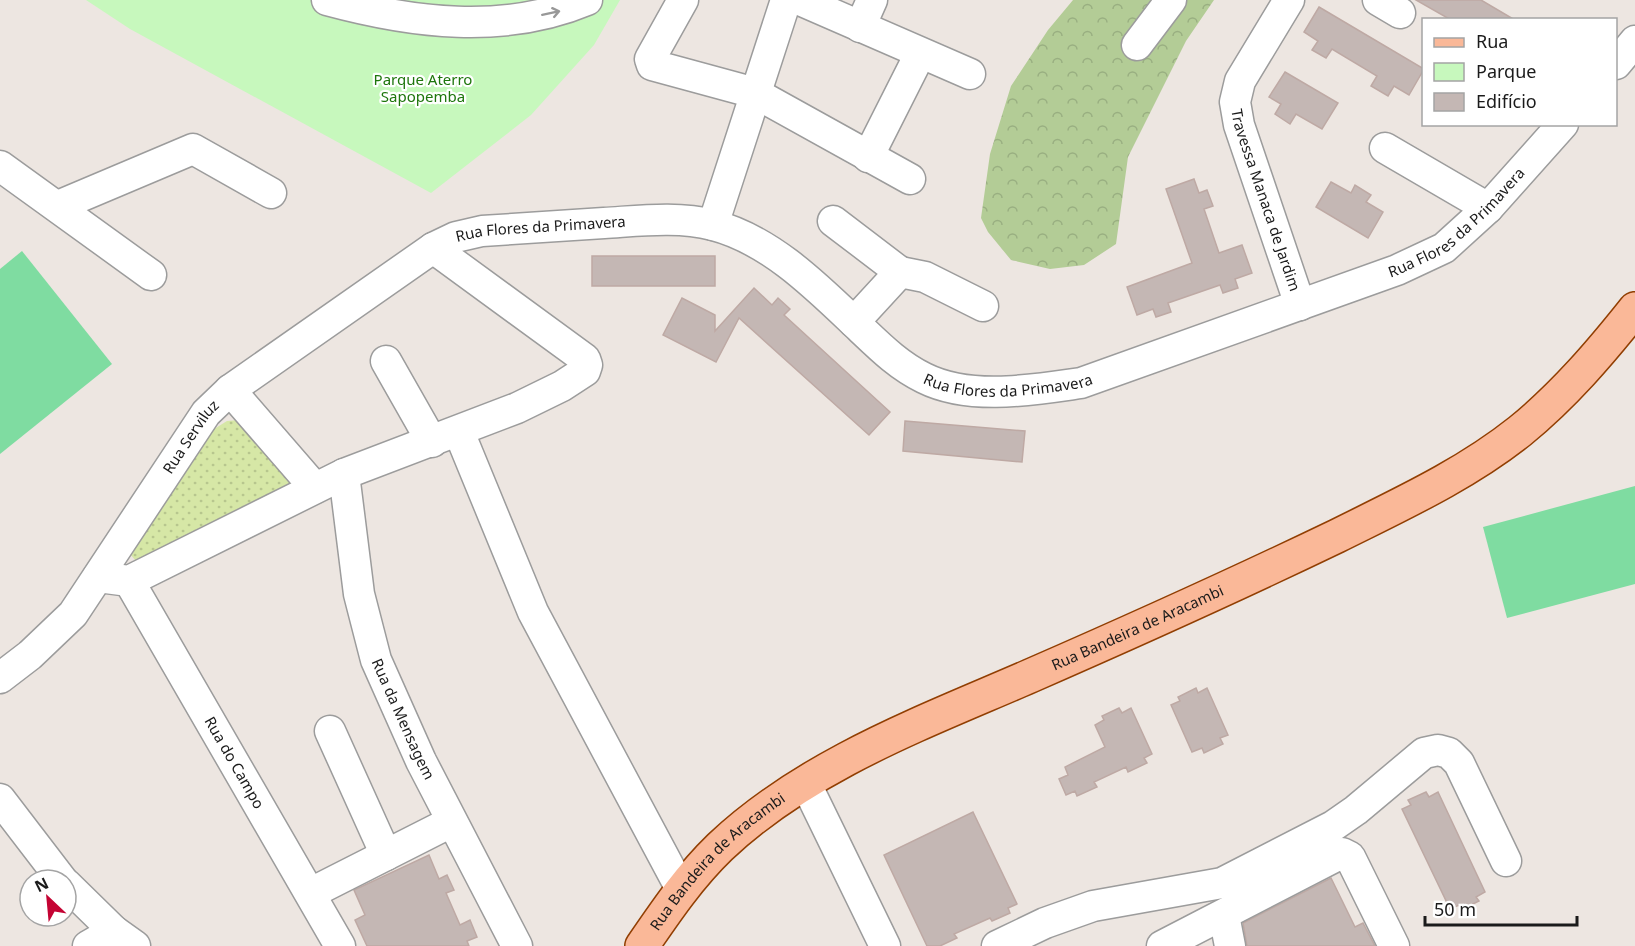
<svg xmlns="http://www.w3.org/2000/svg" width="1635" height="946" viewBox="0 0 1635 946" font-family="'Noto Sans',sans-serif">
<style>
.grass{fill:url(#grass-dots)}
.forest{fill:url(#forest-crowns)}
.park{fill:#c7f8bd}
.pitch{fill:#7fdca1}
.building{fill:#c4b7b4;stroke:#bea9a4;stroke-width:1.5}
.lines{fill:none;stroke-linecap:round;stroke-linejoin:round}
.minor-casing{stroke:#9c9c9c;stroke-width:33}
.major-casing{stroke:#913e02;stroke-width:36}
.minor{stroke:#fff;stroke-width:30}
.major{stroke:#fab898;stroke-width:33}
.oneway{stroke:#989898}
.labels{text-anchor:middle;stroke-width:4.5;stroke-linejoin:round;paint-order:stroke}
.park-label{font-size:15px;fill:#1e760c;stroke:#fff}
.street-label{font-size:15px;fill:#1b1b1b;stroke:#fff}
</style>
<defs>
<pattern id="grass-dots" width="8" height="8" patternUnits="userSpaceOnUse" patternTransform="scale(1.5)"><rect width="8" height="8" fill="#d6e7a6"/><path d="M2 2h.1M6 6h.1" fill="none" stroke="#b7c68e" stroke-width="1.8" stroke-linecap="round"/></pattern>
<pattern id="forest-crowns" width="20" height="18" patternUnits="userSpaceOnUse" patternTransform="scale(1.5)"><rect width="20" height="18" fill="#b3cc96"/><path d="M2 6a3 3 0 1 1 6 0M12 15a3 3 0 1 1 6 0" fill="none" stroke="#99af81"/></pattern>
</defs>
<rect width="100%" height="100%" fill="#ede6e1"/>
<polygon class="grass" points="239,420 291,481 291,486 136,561 130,554 206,434 227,421"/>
<polygon class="forest" points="1073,0 1214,0 1186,41 1128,157 1116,244 1084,265 1050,269 1011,260 988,232 981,218 990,154 1011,86 1048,30"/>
<polygon class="park" points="86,0 620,0 594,45 531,115 431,193 130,29"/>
<g class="pitch">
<polygon points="22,251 112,364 0,454 0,269"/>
<polygon points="1635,486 1635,584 1507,618 1483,527"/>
</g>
<g class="building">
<polygon points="1416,0 1481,0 1515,20 1451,20"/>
<polygon points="1319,7 1424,69 1409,95 1394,86 1388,96 1371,86 1377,76 1332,49 1326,58 1312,50 1318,41 1304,32"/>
<polygon points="1285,72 1338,103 1322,129 1296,114 1290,124 1275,114 1281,104 1269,97"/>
<polygon points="1194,179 1199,193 1207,190 1213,206 1204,209 1219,253 1242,245 1252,273 1235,279 1238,288 1223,293 1220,285 1168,303 1171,312 1156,317 1153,309 1137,315 1127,287 1192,263 1166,189"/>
<polygon points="1331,182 1351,193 1355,185 1371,195 1366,202 1383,212 1368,238 1316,207"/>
<rect x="592" y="256" width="123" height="30"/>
<polygon points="754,288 772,305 778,298 790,309 784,315 890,412 869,435 739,318 716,362 663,335 682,298 715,315 715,331"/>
<polygon points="905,421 1025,431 1022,462 903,451"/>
<polygon points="1196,688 1198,693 1207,688 1228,735 1220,738 1223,744 1204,753 1202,748 1192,752 1171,705 1180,701 1178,697"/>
<polygon points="1119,708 1122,713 1131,708 1152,754 1144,758 1147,763 1128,772 1126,767 1094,782 1097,787 1077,796 1075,791 1066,795 1059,779 1068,775 1065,767 1105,747 1095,725 1104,720 1102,716"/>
<polygon points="1426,792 1429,797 1438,792 1485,892 1476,897 1479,901 1461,910 1459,905 1450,909 1402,809 1411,805 1408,800"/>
<polygon points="973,812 1017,904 1008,908 1010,913 992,921 990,918 954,934 957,938 940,946 927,946 884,855"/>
<polygon points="429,855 439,879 447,875 454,890 446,893 460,925 470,920 477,937 467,941 469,946 367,946 355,920 365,915 354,890"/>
<polygon points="1331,878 1355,927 1363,923 1375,946 1247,946 1243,923"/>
</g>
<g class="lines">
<defs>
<g id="minor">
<path d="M327,0c85,23 177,35 260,0"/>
<polyline points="683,0 650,59 652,65 755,93 910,179"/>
<polyline points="800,0 970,74"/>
<path id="s1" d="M1289,0l-49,81 -5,21 4,23 61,180"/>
<polyline points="1378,0 1400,13"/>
<polyline points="860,27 872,0"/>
<polyline points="1137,45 1171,0"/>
<polyline points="1616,64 1635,41"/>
<polyline points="1385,148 1488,208"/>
<polyline points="868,157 920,54"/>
<polyline points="0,166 151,275"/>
<polyline points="58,206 193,149 271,193"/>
<polyline points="833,221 900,272 854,322"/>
<polyline points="713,225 786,0"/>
<polyline points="900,272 925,277 983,306"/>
<polyline points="386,361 432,442"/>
<polyline points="230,390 315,488"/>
<polyline points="459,432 533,612 681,889"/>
<path id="s2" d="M344,474l15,120 17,66 45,101 96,185"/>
<polyline points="98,577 129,581 344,474 517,408 562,386 585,371 587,365 585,359 433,248"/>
<path id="s3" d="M129,581l211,365"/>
<path id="s4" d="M0,678l30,-23 43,-41 133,-201 24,-23 203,-142 23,-11 26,-6c40,-3 81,-5 122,-8 35,-2 74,-7 109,2 58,15 105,63 147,103 20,19 39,38 64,50 46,23 108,12 157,5l316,-113 47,-22 44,-40 75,-84"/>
<polyline points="330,731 386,855"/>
<polyline points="805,782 885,946"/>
<polyline points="0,799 62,880"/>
<polyline points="66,884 114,931 135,946"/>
<polyline points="311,893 451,822"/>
<polyline points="1224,915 1230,946"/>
<polyline points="88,946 114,931"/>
<polyline points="997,946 1045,923 1093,906 1222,883 1333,826 1356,810 1424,753 1438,750 1449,753 1459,763 1506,861"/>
<polyline points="1162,946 1342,853 1350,857 1394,946"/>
</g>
<g id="major">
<path id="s5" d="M642,946c24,-35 47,-69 78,-99 87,-82 202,-124 310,-171 103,-45 205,-91 307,-140 62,-31 128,-61 183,-105 44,-36 80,-78 115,-122"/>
</g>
</defs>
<use href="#minor" class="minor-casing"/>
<use href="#major" class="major-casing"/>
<use href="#minor" class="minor"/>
<use href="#major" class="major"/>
</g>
<defs><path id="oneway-shaft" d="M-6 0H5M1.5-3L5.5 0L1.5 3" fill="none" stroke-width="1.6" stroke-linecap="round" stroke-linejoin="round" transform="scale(1.5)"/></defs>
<use class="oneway" href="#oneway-shaft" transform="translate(551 13) rotate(-12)"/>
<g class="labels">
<g class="park-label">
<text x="423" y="85">Parque Aterro<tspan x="423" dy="17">Sapopemba</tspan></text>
</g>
<g class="street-label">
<text dy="5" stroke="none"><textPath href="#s1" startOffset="219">Travessa Manaca de Jardim</textPath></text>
<text dy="5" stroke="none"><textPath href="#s4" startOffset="1738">Rua Flores da Primavera</textPath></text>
<text dy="5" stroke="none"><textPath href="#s4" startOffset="730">Rua Flores da Primavera</textPath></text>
<text dy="5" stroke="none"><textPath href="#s4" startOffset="1252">Rua Flores da Primavera</textPath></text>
<text dy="5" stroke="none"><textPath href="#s4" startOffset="310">Rua Serviluz</textPath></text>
<text dy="5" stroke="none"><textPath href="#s5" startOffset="600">Rua Bandeira de Aracambi</textPath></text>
<text dy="5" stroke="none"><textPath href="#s2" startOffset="254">Rua da Mensagem</textPath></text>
<text dy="5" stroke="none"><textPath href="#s3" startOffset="210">Rua do Campo</textPath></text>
<text dy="5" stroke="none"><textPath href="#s5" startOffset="114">Rua Bandeira de Aracambi</textPath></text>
</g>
</g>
<rect x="1422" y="18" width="195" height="108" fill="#ffffff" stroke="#a4a4a4" stroke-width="1.5"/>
<rect x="1434" y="38" width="30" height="9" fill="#fab898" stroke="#a4a4a4" stroke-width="1.5"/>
<text x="1476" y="48" font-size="18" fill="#1b1b1b">Rua</text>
<rect x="1434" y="63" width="30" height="18" fill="#c7f8bd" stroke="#a4a4a4" stroke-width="1.5"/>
<text x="1476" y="78" font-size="18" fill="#1b1b1b">Parque</text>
<rect x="1434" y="93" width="30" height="18" fill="#c4b7b4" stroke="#a4a4a4" stroke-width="1.5"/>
<text x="1476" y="108" font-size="18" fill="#1b1b1b">Edifício</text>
<g transform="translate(48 898) rotate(334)"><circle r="28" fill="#ffffff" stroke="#a4a4a4" stroke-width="1.5"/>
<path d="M0-4.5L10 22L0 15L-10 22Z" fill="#c40333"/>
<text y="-9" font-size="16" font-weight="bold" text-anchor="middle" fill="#1b1b1b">N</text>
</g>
<path d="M1425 916v9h152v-9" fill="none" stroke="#1b1b1b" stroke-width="3"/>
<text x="1434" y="916" font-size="18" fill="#1b1b1b" stroke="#ffffff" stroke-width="4.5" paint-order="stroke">50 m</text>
</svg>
